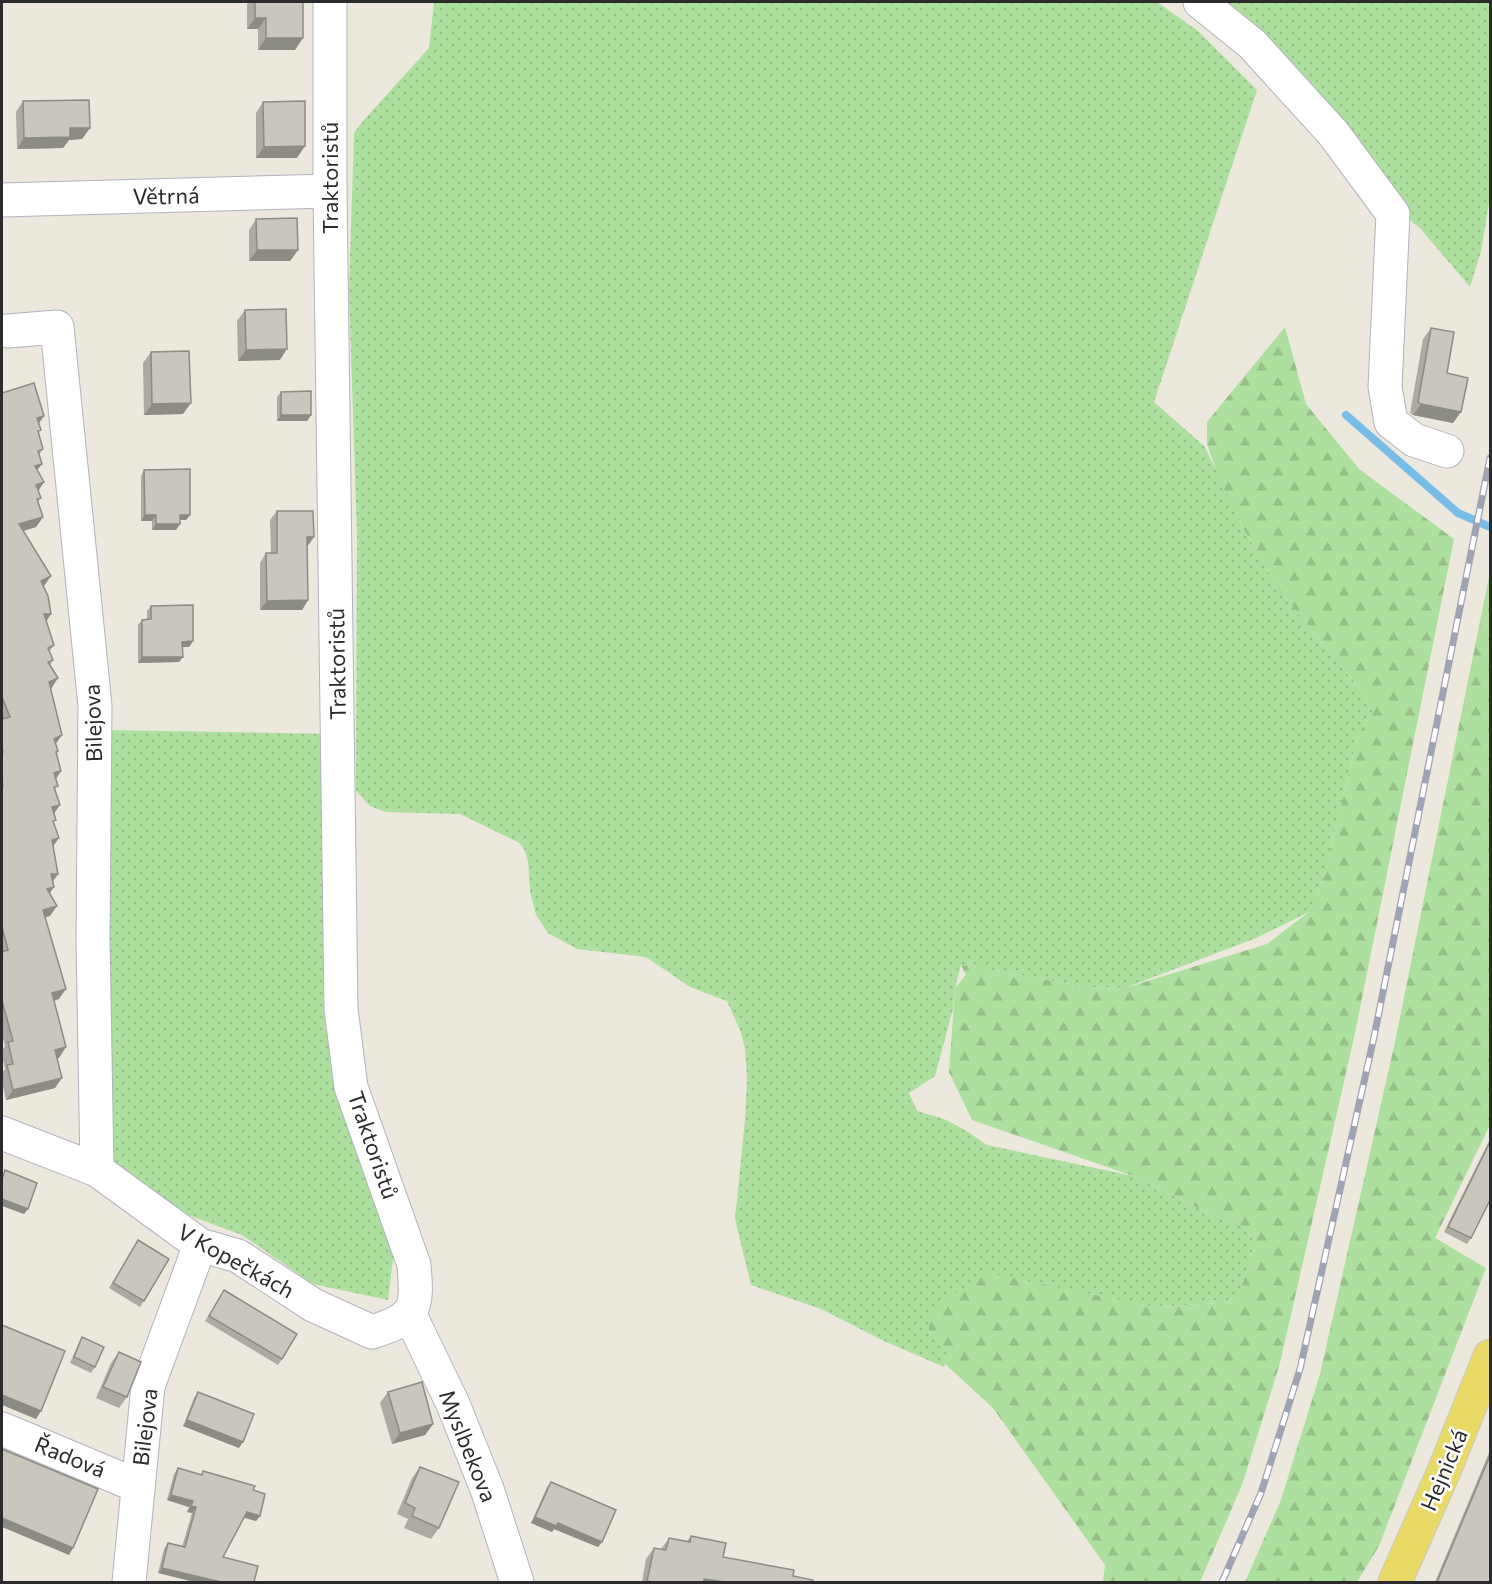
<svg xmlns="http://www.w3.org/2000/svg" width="1492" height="1584" viewBox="0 0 1492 1584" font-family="Commissioner,sans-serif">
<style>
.grass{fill:url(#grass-dots)}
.forest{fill:url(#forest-firs)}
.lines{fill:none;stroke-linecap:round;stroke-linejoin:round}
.stream{stroke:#78bde8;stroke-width:8}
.minor-casing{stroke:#b2b3be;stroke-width:35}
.major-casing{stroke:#c8c8c8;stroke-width:35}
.minor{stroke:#fff;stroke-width:33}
.major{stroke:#e9d967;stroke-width:33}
.rail-casing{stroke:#a1a2b4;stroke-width:7}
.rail{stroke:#fff;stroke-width:4.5;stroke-dasharray:14;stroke-linecap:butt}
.wall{fill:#acaaa3}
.shaded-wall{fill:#8c8b84}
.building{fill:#c8c6bd;stroke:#8c8b84;stroke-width:1.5}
.labels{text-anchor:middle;stroke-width:5;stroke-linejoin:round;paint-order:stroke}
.street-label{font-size:22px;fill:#2b2b2b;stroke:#fff}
</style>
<defs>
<pattern id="grass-dots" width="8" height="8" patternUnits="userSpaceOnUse" patternTransform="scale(1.5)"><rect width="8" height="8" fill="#addf9e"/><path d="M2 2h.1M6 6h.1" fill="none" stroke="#95c088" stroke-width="1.8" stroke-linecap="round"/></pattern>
<pattern id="forest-firs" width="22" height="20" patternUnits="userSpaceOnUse" patternTransform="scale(1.5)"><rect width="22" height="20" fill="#addf9e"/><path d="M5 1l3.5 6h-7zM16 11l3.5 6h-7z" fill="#95c088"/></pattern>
</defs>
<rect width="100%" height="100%" fill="#ece8de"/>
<g class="grass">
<polygon points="434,2 1157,2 1198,31 1257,90 1154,402 1205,447 1243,528 1281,593 1353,680 1374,711 1358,734 1323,881 1309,912 1256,938 1125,988 1087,987 961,965 955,988 953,1009 935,1076 909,1093 917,1111 944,1119 965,1130 987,1145 1133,1176 1208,1213 1255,1230 1250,1265 1235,1302 1155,1307 988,1274 929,1331 947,1351 944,1367 884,1341 821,1309 751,1285 735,1219 745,1120 747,1079 745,1048 740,1030 727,1001 690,987 646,957 577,949 548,933 536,915 530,891 528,861 525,851 520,843 460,814 386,812 370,806 356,791 357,534 349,292 354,133 363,121 429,48"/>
<polygon points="1211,2 1490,2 1490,198 1481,251 1470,287 1420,228 1411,221"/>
<polygon points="103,730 338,734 347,1095 396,1233 388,1300 313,1284 242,1235 159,1204 114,1161"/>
</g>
<g class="forest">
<polygon points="1285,327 1306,404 1359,469 1454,539 1355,1033 1280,1363 1242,1485 1200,1582 1103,1582 1105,1565 993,1408 944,1363 947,1351 929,1331 929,1311 988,1273 1155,1307 1235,1302 1250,1265 1255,1230 1208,1213 1133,1176 972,1120 949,1072 955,988 966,975 961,965 1087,987 1125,988 1267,944 1309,912 1323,881 1358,734 1374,711 1353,680 1281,593 1243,528 1218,476 1207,444 1207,422"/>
<polygon points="1490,572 1490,1125 1435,1238 1486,1268 1379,1546 1357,1582 1245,1582 1281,1500 1320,1374 1395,1042"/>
</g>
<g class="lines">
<polyline class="stream" points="1346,415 1458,513 1490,527"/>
<defs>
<g id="minor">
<polyline points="1200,2 1252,44 1333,133 1393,214 1385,387 1391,422 1414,440 1447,451"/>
<polyline points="2,200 330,191"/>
<polyline points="8,331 57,327 95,706 93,939 97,1170"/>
<path d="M2,1133l95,37 103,75 38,11 75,49 59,27c44,-14 46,-22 42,-67l-63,-178 -10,-78 -11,-818v-189"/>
<polyline points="409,1313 453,1404 487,1489 517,1582"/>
<polyline points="2,1429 138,1486"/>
<polyline points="129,1582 148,1386 200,1245"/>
</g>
<polyline id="major" points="1395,1582 1444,1471 1490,1356"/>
</defs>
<use href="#minor" class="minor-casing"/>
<use href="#major" class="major-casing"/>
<use href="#minor" class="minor"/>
<use href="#major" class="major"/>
<defs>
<polyline id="rail" points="1222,1582 1261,1493 1300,1369 1374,1037 1490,458"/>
</defs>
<use href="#rail" class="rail-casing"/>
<use href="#rail" class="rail"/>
</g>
<g class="wall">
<polygon points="249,2 303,2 295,50 258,50 258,29 247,29 247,4"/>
<polygon points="23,101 90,128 82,139 69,140 63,148 17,149 16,112"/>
<polygon points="263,102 297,158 256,158 256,113"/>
<polygon points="256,219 298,250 290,261 249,261 249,230"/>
<polygon points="245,310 280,360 238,361 237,321"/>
<polygon points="1431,328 1447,373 1453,423 1413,415 1410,413 1423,339"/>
<polygon points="151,352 183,414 144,415 143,363"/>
<polygon points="281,392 311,415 307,421 277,421 277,397"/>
<polygon points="2,393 39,423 39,434 43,449 39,455 42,464 37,470 38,490 41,498 38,502 43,517 36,527 24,531 44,586 43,587 51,614 46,621 54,645 49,652 53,660 50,665 51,689 56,744 58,751 56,754 61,771 56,779 53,847 58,874 53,881 50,894 50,916 45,917 59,999 54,1001 59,1058 57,1058 55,1088 6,1100 2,1081 2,1073 5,1069 2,1056 2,1051 5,1046 2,1035"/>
<polygon points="144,470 190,515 186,520 180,520 176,530 152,530 152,521 141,521 141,476"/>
<polygon points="277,511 307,547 308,600 302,610 260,610 260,563 266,553 271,553 270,520"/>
<polygon points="151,606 193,641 189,647 182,647 183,657 179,662 138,663 138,625 142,620 147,620 147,611"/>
<polygon points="1491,1137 1491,1198 1471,1238 1467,1244 1444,1232"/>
<polygon points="138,1240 144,1301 140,1307 109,1288"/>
<polygon points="224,1290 282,1359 278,1365 205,1321"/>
<polygon points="82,1337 95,1367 91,1373 70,1363 79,1343"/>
<polygon points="119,1352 127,1397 119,1408 96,1398 111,1363"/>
<polygon points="198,1392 239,1448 183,1426 194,1398"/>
<polygon points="388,1392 433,1424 425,1435 392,1444 380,1403"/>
<polygon points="1491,1448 1491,1582 1435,1582"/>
<polygon points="420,1467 439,1528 431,1539 404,1528 408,1519 397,1514 412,1478"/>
<polygon points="178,1468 201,1475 203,1471 253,1490 260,1516 256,1521 244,1518 223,1557 158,1573 164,1549 168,1543 182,1547 192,1513 187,1512 189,1507 167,1500 174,1474"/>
<polygon points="551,1482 602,1542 598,1547 554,1529 552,1532 531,1523 547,1487"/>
<polygon points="691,1536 723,1557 813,1582 642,1582 646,1559 654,1548 661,1549 669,1538 687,1541"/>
</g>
<g class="shaded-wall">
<polygon points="255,18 266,18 258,29 247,29"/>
<polygon points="266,38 303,38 295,50 258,50"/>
<polygon points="70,128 90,128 82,139 69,140 63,148 17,149 24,138"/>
<polygon points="305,146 297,158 256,158 264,147"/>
<polygon points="257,250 298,250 290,261 249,261"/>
<polygon points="287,349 280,360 238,361 246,350"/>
<polygon points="191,403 183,414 144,415 152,404"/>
<polygon points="1421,404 1461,412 1453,423 1413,415"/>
<polygon points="281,415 311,415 307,421 277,421"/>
<polygon points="44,416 37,426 37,418"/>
<polygon points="42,464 34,474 35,466"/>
<polygon points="44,482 37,493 36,485"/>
<polygon points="145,515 156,515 152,521 141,521"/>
<polygon points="180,515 190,515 186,520 176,520"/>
<polygon points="43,517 36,527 12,534 19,524"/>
<polygon points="156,524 180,524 176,530 152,530"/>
<polygon points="307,537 314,537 307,547"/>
<polygon points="51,576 44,586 34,591 41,581"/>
<polygon points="308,600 302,610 260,610 267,601"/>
<polygon points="44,614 51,614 44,624"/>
<polygon points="193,641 189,647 178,647 182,642"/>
<polygon points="142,657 183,657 179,662 138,663"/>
<polygon points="58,678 51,689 49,682"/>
<polygon points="62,735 55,745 54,739"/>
<polygon points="61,771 54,781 54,773"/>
<polygon points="60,805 53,815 52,807"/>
<polygon points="59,838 52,848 52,840"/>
<polygon points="51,874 58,874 51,884"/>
<polygon points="54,887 47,897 47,889"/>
<polygon points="57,906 50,916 36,920 43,910"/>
<polygon points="66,989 59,999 45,1003 52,993"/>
<polygon points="66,1047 59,1058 48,1060 55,1050"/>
<polygon points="62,1078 55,1088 6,1100 13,1090"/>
<polygon points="2,1199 28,1209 24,1214 2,1206"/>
<polygon points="2,1395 41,1411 36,1419 2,1405"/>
<polygon points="187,1420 243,1442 239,1448 183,1426"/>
<polygon points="433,1424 425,1435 392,1444 400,1433"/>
<polygon points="171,1495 193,1501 189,1507 167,1500"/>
<polygon points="191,1506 196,1507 192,1513 187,1512"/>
<polygon points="247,1512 260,1516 256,1521 243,1517"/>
<polygon points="535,1517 558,1523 602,1542 598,1547 554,1529 552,1532 531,1523"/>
<polygon points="2,1518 73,1548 69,1555 2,1527"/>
<polygon points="162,1568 221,1582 194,1582 158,1573"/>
<polygon points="704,1579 725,1582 702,1582"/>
</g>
<g class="building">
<polygon points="255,2 303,2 303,38 266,38 266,18 255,18"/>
<polygon points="89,100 90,128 70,128 70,137 24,138 23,101"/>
<polygon points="305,101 305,146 264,147 263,102"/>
<polygon points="297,218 298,250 257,250 256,219"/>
<polygon points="286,309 287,349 246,350 245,310"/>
<polygon points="1431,328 1454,332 1447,373 1468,378 1461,412 1421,404 1418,402"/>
<polygon points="189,351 191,403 152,404 151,352"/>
<polygon points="34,383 44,416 37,418 41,430 38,431 43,449 38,451 42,464 35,466 44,482 36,485 41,498 37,499 43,517 19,524 51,576 41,581 48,596 51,614 44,614 54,645 48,648 53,660 48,662 58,678 49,682 62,735 54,739 58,751 56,752 61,771 54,773 58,786 54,787 60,805 52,807 56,820 53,821 59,838 52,840 58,874 51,874 54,887 47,889 57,906 43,910 66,989 52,993 66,1047 55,1050 62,1078 13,1090 7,1065 13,1064 8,1042 13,1041 2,1001 2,952 8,950 2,927 2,786 3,786 2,781 2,752 3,752 2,748 2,719 10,717 2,697 2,393"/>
<polygon points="311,391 311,415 281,415 281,392"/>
<polygon points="190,469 190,515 180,515 180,524 156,524 156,515 145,515 144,470"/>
<polygon points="277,511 313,511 314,537 307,537 308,600 267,601 266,553 277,553"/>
<polygon points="193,605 193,641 182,642 183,657 142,657 142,620 151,619 151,606"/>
<polygon points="1491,1140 1491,1198 1471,1238 1448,1227"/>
<polygon points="5,1170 37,1183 28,1209 2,1199 2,1179"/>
<polygon points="138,1240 169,1259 144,1301 113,1283"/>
<polygon points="224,1290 297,1334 282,1359 209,1316"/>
<polygon points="2,1325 65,1351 41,1411 2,1395"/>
<polygon points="82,1337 104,1347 95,1367 74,1357"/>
<polygon points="119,1352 141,1362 127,1397 103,1387"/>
<polygon points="422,1382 433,1424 400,1433 388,1392"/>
<polygon points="198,1392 254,1414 243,1442 187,1420"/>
<polygon points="2,1449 98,1489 73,1548 2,1518"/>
<polygon points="1491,1453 1491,1582 1437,1582"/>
<polygon points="420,1467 459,1482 439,1528 412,1516 415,1508 405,1503"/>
<polygon points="178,1468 202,1475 203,1471 255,1486 253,1490 265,1494 260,1516 247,1512 223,1557 258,1566 254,1582 221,1582 162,1568 168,1543 185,1547 196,1507 191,1506 193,1501 171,1495"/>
<polygon points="551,1482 616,1510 602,1542 558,1523 556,1526 535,1517"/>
<polygon points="691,1536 726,1543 723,1557 794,1570 793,1576 813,1580 813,1582 725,1582 704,1579 704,1582 654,1582 647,1581 654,1548 666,1550 669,1538 690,1542"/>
</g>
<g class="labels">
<g class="street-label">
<text transform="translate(330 178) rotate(-90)" y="8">Traktoristů</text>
<text transform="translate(166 196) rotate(-1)" y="8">Větrná</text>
<text transform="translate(337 664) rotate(-91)" y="8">Traktoristů</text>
<text transform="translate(93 723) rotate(-92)" y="8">Bilejova</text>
<text transform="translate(373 1145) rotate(71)" y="8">Traktoristů</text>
<text transform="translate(236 1261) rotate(29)" y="8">V Kopečkách</text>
<text transform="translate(145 1427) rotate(-83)" y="8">Bilejova</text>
<text transform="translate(468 1446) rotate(68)" y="8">Myslbekova</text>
<text transform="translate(70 1457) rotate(22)" y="8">Řadová</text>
<text transform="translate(1444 1470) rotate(-67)" y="8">Hejnická</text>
</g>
</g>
<rect width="1492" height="1584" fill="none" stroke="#2b2b2b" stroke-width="6"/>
</svg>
